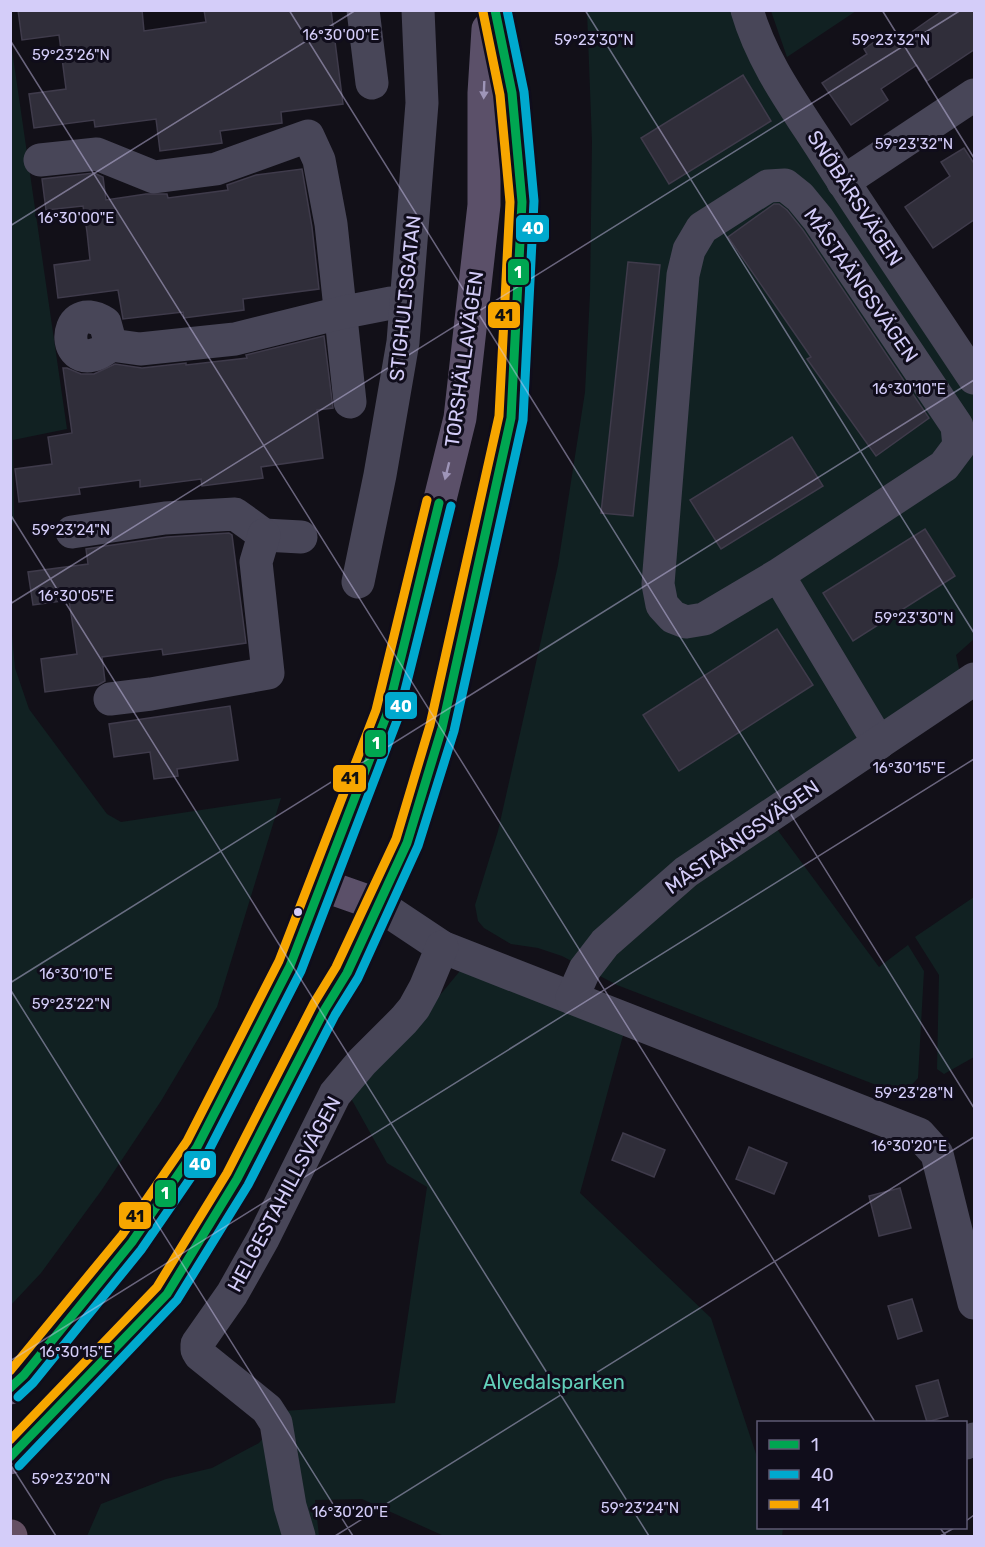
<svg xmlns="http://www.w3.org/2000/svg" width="985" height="1547" viewBox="0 0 985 1547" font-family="Rubik,sans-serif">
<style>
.green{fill:#112122}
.building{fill:#302e3a;stroke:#3f3b4b;stroke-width:1.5}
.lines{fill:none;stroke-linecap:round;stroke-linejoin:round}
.minor{stroke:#484658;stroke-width:33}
.major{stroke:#5b5069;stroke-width:33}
.highway{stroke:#645063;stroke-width:33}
.bus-1-casing{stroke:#100d1b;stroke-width:14}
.bus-2-casing{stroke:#100d1b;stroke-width:14}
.bus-3-casing{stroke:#100d1b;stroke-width:14}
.bus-1{stroke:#00a651;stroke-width:9}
.bus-2{stroke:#00a9ce;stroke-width:9}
.bus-3{stroke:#f7a600;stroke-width:9}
.oneway{fill:#9e95b8}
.ticks{fill:none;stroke:#d4cdf9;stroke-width:1.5;stroke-opacity:0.45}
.bus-dot{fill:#d4cdf9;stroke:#100d1b;stroke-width:2}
.labels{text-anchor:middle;stroke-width:6;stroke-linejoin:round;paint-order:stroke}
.street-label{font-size:20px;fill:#d4cdf9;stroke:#100d1b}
.park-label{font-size:20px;fill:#62d0ba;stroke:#100d1b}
.ticks-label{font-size:15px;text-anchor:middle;fill:#d4cdf9;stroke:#100d1b;stroke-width:6;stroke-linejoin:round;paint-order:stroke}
.line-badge{stroke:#100d1b;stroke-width:2}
.badge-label{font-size:16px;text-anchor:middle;font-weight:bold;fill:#fff}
.pale-badge-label{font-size:16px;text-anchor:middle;font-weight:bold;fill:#111}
</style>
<rect width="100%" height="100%" fill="#121018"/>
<g class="green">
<polygon points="587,11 735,11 974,393 974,639 956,655 960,673 759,805 879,967 908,945 924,971 918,1078 906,1091 897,1093 617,985 562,956 538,948 511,944 484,928 478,921 475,905 498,831 558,565 585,392 590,294 592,142"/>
<polygon points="771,11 771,10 856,11 787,57"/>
<polygon points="10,36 67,429 13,440 14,520 11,528"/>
<polygon points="10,613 15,668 29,709 107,814 121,822 281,798 217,1007 161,1101 101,1191 41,1273 11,1305"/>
<polygon points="974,897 974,1057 944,1074 937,1069 939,975 915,937"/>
<polygon points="464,966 624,1032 580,1193 711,1318 758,1460 758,1528 783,1528 782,1536 444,1536 362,1499 315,1500 319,1536 87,1536 101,1504 166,1479 212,1468 259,1443 284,1411 395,1403 427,1187 387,1163 348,1093 394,1051"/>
</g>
<g class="building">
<polygon points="18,10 142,10 144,31 206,22 204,10 331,10 343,104 281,112 282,123 220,131 222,143 160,151 156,119 95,127 94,120 34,128 29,94 66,89 59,35 22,40"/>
<polygon points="943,10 975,10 975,49 927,81 917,65 881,89 888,100 851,125 822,83 867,54 864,49 886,34 893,45"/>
<polygon points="743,75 771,121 669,184 641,138"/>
<polygon points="964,148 975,165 975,219 933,248 905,207 950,176 941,162"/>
<polygon points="302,169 312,227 319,289 243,299 244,310 184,318 183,312 123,319 118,290 58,298 54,265 90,260 87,232 83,206 46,210 42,179 94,173 103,177 106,200 146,194 167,194 168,198 228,190 227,185 256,175"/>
<polygon points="774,204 779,204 787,210 803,230 929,418 876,456 807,359 811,357 728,237"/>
<polygon points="628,262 660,265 633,516 601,513"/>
<polygon points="324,336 333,408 317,410 323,458 261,467 263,478 202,486 201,479 140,487 140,480 79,488 80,494 19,502 15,469 52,464 48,437 72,433 63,368 67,368 81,374 94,374 115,364 142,368 186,363 186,365 247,358 246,355"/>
<polygon points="792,437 823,486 721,549 690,500"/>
<polygon points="925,529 955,576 853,641 823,593"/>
<polygon points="229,533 232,535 246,643 163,655 162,649 102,657 105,681 98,685 45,692 41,659 77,654 69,600 33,605 28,572 88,564 86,549 167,537"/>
<polygon points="777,629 813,685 679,771 643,715"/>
<polygon points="230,706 238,760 177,769 178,776 154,779 150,752 114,757 109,724"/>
<polygon points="623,1133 665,1150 654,1177 612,1160"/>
<polygon points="749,1147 787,1163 774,1194 736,1179"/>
<polygon points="900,1188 911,1228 879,1236 869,1196"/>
<polygon points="912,1299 922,1331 898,1339 888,1306"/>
<polygon points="938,1380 948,1416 927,1422 916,1386"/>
</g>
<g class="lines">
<g class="minor">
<polyline points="363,10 372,83"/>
<path d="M747,10c15,52 47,95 76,140 49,77 101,152 151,228"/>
<polyline points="40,160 97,154 154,177 216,169 308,136 319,160 331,224 350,402"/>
<polyline points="843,182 974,95"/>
<path d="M111,345l-6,-22c-47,-30 -46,64 6,22l29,4 95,-10 105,-26 51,-10"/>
<polyline points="72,532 165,518 235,514 264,535"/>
<polyline points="264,535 301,537"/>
<polyline points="778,575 704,619 686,622 673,617 662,605 658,584 683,275 689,250 702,228 768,186 785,185 800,197 818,219 957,426 959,446 944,466 778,575 879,743"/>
<polyline points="358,582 380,475 403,342 422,103 418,10"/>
<polyline points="110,699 151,694 268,673 256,562 264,535"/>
<polyline points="379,905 442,947 919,1134 937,1154 974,1303"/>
<polyline points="572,998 585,969 605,943 686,872 974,679"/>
<polyline points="966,1443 974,1439"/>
<polyline points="299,1536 290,1506 276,1423 267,1409 200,1355 197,1350 197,1344 232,1294 263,1239 335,1094 362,1062 404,1020 414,1008 425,988 442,947"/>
</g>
<g class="major">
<polyline points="322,885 379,905"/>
<polyline points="10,1388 24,1375 132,1242 197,1147 290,966 387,714 460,418 484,205 484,93 488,29"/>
<polyline points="10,1458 167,1294 237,1179 325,1009 347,973 407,843 442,728 511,418 522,202 512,93 495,10"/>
</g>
<polyline class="highway" points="10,1536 11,1536"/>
<defs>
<g id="bus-1">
<polyline points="10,1388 24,1375 132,1242 197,1147 290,966 387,714 439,503"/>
<polyline points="10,1457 167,1294 237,1179 325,1009 347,973 407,843 442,728 511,418 522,202 512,93 495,10"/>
</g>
<g id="bus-2">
<polyline points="18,1397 33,1383 141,1250 207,1154 301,971 398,718 451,506"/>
<polyline points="19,1466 177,1300 248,1185 335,1015 358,978 418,846 454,731 523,420 534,201 524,92 507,10"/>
</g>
<g id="bus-3">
<polyline points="10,1371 122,1235 187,1141 279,961 376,710 427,500"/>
<polyline points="10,1440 157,1287 227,1173 314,1003 336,967 396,839 430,725 499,416 510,202 500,95 483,12"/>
</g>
</defs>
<use href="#bus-1" class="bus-1-casing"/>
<use href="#bus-2" class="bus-2-casing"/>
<use href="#bus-3" class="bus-3-casing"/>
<use href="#bus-1" class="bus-1"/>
<use href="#bus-2" class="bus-2"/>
<use href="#bus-3" class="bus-3"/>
</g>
<defs><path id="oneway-solid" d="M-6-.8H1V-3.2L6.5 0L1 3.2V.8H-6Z" transform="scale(1.5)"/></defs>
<g class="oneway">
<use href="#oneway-solid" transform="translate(484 90) rotate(92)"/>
<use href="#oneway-solid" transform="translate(447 471) rotate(104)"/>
</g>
<path class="ticks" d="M289,10l685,1098M585,10l389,623M882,10l92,148M10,40l865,1382M10,226l346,-216M10,514l639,1022M10,604l951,-594M10,983l964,-603M10,989l343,547M10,1361l964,-602M10,1464l46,72M966,1521l8,-6M940,1528l6,8M335,1536l639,-399M940,1536l14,-8"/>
<circle class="bus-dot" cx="298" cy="912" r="5"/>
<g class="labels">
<g class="street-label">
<text transform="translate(855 198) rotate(57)" y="7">SNÖBÄRSVÄGEN</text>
<text transform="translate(861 285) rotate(55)" y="7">MÅSTAÄNGSVÄGEN</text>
<text transform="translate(405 298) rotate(-84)" y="7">STIGHULTSGATAN</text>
<text transform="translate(464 359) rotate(-82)" y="7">TORSHÄLLAVÄGEN</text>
<text transform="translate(742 837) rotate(-35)" y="7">MÅSTAÄNGSVÄGEN</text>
<text transform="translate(284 1194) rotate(-62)" y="7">HELGESTAHILLSVÄGEN</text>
</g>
<g class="park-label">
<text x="554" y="1389">Alvedalsparken</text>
</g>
</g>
<g class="ticks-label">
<text x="341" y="40">16°30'00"E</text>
<text x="594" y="45">59°23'30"N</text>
<text x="891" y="45">59°23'32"N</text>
<text x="71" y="60">59°23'26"N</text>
<text x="914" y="149">59°23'32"N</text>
<text x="76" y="223">16°30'00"E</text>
<text x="909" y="394">16°30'10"E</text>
<text x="71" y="535">59°23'24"N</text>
<text x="76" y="601">16°30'05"E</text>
<text x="914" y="623">59°23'30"N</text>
<text x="909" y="773">16°30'15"E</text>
<text x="76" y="979">16°30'10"E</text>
<text x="71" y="1009">59°23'22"N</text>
<text x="914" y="1098">59°23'28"N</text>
<text x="909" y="1151">16°30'20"E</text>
<text x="76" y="1357">16°30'15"E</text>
<text x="71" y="1484">59°23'20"N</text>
<text x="640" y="1513">59°23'24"N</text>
<text x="350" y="1517">16°30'20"E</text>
</g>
<g class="line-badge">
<rect x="515" y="214" width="35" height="29" rx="6" fill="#00a9ce"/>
<rect x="507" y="258" width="23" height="28" rx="6" fill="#00a651"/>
<rect x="487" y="301" width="34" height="28" rx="6" fill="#f7a600"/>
<rect x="384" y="691" width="34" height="29" rx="6" fill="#00a9ce"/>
<rect x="364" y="729" width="23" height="29" rx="6" fill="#00a651"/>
<rect x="332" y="764" width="35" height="29" rx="6" fill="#f7a600"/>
<rect x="183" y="1150" width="34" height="29" rx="6" fill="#00a9ce"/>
<rect x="154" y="1179" width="23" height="29" rx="6" fill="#00a651"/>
<rect x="118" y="1201" width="34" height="29" rx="6" fill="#f7a600"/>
</g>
<g class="badge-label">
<text x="533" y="234">40</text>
<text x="518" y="278">1</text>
<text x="401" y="712">40</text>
<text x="376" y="749">1</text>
<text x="200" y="1170">40</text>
<text x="165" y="1199">1</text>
</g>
<g class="pale-badge-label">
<text x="504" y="321">41</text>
<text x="350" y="784">41</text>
<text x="135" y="1222">41</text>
</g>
<rect width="985" height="1547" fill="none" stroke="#d4cdf9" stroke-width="24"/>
<rect x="757" y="1421" width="210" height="108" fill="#100d1b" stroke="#5e5a74" stroke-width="1.5"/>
<rect x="769" y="1440" width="30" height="9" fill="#00a651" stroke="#5e5a74" stroke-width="1.5"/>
<text x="811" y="1451" font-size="18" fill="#d4cdf9">1</text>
<rect x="769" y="1470" width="30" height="9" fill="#00a9ce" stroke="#5e5a74" stroke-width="1.5"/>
<text x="811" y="1481" font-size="18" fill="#d4cdf9">40</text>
<rect x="769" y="1500" width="30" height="9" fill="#f7a600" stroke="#5e5a74" stroke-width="1.5"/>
<text x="811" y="1511" font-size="18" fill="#d4cdf9">41</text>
</svg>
